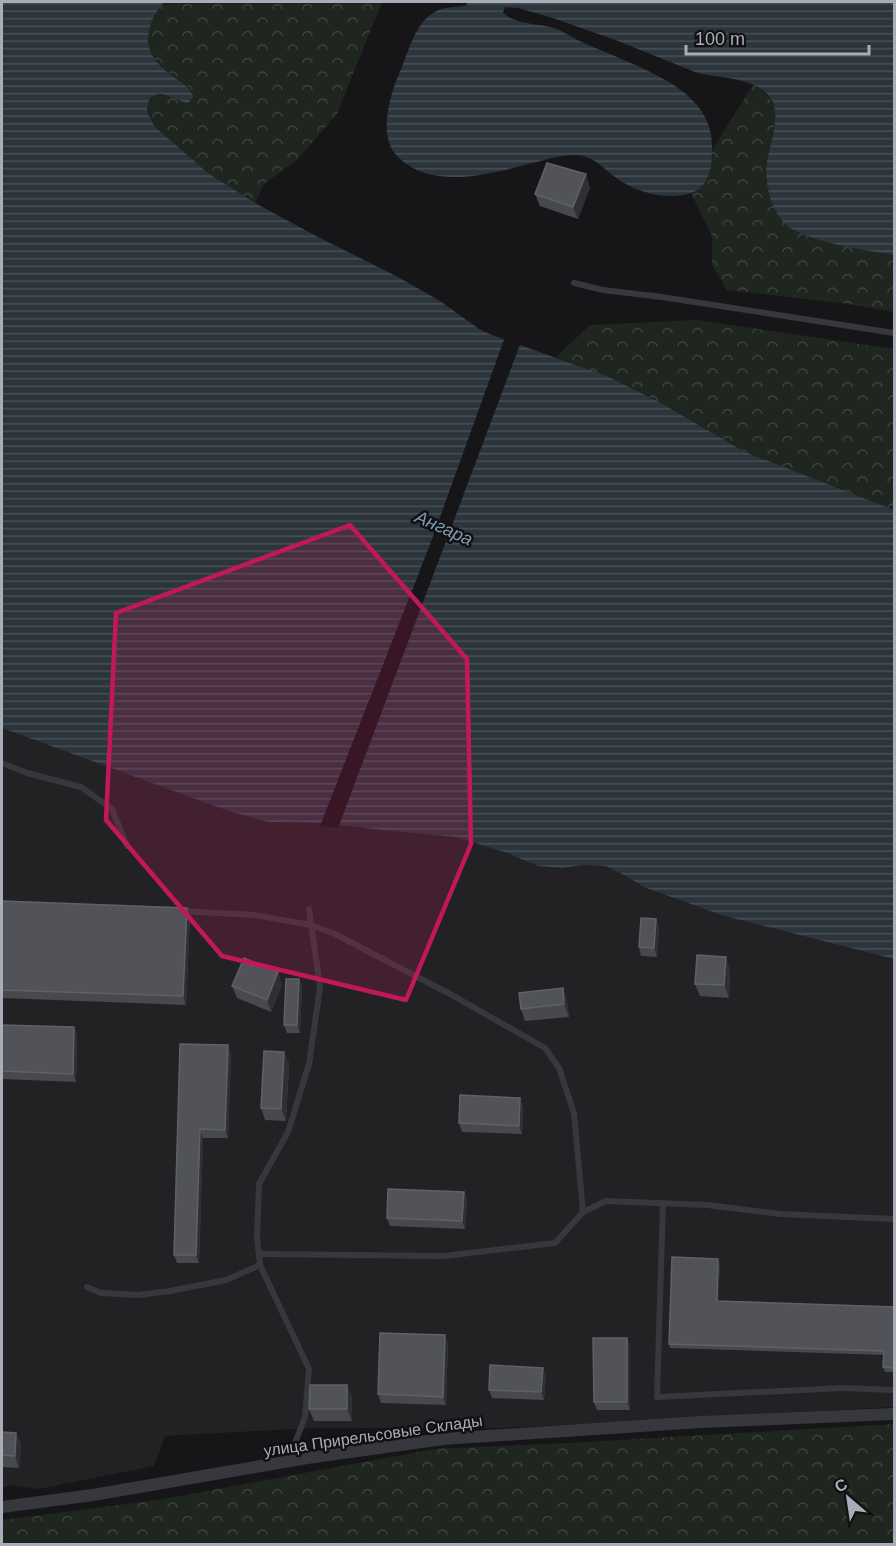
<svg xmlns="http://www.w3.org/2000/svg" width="896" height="1546" viewBox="0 0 896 1546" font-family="Arial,sans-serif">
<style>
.built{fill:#222225}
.forest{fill:url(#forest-crowns)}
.water{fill:url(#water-rules)}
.pier{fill:#161618}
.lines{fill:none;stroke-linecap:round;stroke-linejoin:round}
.service{stroke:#37383d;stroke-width:6}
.minor{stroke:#37383d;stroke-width:12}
.wall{fill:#47494d}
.shaded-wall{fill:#2f3033}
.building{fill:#525359;stroke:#5f6168;stroke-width:1.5}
.marked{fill:#c2185b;fill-opacity:0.2;stroke:#c2185b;stroke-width:4.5;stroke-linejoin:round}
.labels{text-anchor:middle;stroke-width:5;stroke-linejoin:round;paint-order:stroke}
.street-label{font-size:16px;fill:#a8adb8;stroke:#111113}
.water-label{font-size:18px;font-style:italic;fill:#7f9bb3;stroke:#111113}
</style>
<defs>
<pattern id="forest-crowns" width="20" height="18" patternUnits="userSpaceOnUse" patternTransform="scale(1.5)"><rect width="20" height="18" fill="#1e261f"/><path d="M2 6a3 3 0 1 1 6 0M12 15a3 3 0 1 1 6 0" fill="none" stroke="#3c433d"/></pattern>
<pattern id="water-rules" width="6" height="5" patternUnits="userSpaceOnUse" patternTransform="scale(1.5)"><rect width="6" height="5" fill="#2c353c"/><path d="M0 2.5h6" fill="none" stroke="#485056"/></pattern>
</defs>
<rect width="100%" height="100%" fill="#161618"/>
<polygon class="built" points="2,728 228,811 251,818 268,822 324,823 389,831 456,837 507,853 538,866 562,868 584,865 606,866 622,874 646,888 724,916 894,959 894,1407 504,1428 312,1428 165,1436 154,1466 38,1489 12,1485 2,1488"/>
<g class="forest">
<path d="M164,2h218l-45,112 -40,46 -33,24 -9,19 -47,-30 -40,-34 -13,-12 -7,-13 -1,-5 2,-9 2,-3 7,-3h5l23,9 2,-17c-24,-16 -51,-32 -37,-64 4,-8 7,-14 13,-20z"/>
<path d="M753,85c41,21 13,53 13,86 0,15 4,28 11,40 3,6 6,11 11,15 24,17 77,24 106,29v57l-45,-8 -122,-14 -15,-25v-29l-21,-43 11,-6 4,-5 3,-9 3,-23z"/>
<polygon points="697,320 894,349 894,510 745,452 659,402 630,387 607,376 556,357 590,325"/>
<polygon points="894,1424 894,1544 2,1544 2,1520 158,1500 435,1449 587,1442"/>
</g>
<g class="water">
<path d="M2,2h162c-7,8 -13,18 -15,29 -5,21 9,34 25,46 8,6 16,9 19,20l-4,5 -3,1 -23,-9h-5l-7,3 -2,3 -2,9 1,5 7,13 53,46 47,30 63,34 80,40 42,24 39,28 13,6 115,41 52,26 86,50 149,58v449l-170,-43 -78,-28 -24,-14 -16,-8 -22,-1 -22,3 -24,-2 -31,-13 -51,-16 -67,-6 -65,-8 -56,-1 -40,-11 -226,-83z"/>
<path d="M468,2h426v253c-29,-5 -81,-12 -105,-28 -6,-4 -10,-11 -14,-17 -6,-12 -9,-27 -9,-40 1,-24 21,-60 -1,-78 -19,-16 -47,-13 -70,-20l-77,-31 -65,-23 -35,-10 -13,-1 -2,5c11,13 35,11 51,16 10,3 18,10 28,14 36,17 99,36 120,70 7,11 10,22 10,34 0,21 -2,43 -24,48 -25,6 -53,-2 -73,-17 -12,-9 -23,-22 -39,-22 -15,-1 -30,5 -44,8 -42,11 -99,28 -134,-6 -22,-21 -7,-66 4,-90 9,-22 16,-54 44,-59 5,-1 12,-1 18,-2l2,-1z"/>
</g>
<polygon class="pier" points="505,337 521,342 338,828 320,826 431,542"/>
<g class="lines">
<g class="service">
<polyline points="574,283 603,290 662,297 894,333"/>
<polyline points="2,763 27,773 81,787 112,809 127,846"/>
<polyline points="181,911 254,915 311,925 333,933 450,994 545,1048 559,1068 574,1113 583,1212"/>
<polyline points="663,1203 657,1397 843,1388 894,1390"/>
<polyline points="259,1254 444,1256 555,1243 583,1212 606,1201 707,1205 780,1214 894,1219"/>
<polyline points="87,1287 101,1293 138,1295 170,1291 226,1280 260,1265"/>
<polyline points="288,1461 305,1417 309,1369 260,1265 257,1237 259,1184 288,1132 309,1064 320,987 309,909"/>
</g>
<polyline class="minor" points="2,1507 93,1495 307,1458 443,1439 701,1422 894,1414"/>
</g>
<g class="wall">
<polygon points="590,187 578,219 540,206 535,194"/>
<polygon points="2,901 190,916 186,1005 2,998"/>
<polygon points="656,919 659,928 657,957 641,956 639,947"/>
<polygon points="730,969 729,998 700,996 695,984"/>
<polygon points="278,972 282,985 271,1012 237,998 232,986"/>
<polygon points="299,979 302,987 300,1033 287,1033 284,1025"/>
<polygon points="563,988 567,1001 569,1017 525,1021 521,1009"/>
<polygon points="2,1025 74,1027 77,1035 76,1082 2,1079"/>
<polygon points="180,1044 231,1053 228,1138 203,1138 199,1263 177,1263 174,1255"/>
<polygon points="284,1052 289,1064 286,1121 265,1120 261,1108"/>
<polygon points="523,1106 522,1134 462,1132 459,1123"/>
<polygon points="464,1192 467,1200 465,1229 390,1226 387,1218"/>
<polygon points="720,1263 718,1301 894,1307 894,1372 885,1372 883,1367 884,1355 670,1348 669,1344"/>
<polygon points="627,1338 630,1346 630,1410 597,1410 594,1402"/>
<polygon points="448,1343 446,1405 381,1403 378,1394"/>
<polygon points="546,1376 544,1400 492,1398 489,1390"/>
<polygon points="347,1385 352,1397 352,1421 314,1421 309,1409"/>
<polygon points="2,1432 16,1433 21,1445 19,1468 2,1467"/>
</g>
<g class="shaded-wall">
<polygon points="586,174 590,187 578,219 573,207"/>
<polygon points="187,908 190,916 186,1005 183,996"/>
<polygon points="656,919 659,928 657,957 654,948"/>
<polygon points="726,957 730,969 729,998 724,985"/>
<polygon points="278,972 282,985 271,1012 267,1000"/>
<polygon points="299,979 302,987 300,1033 297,1025"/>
<polygon points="563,988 567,1001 569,1017 564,1004"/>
<polygon points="74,1027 77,1035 76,1082 73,1074"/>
<polygon points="228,1045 231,1053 228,1138 225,1130"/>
<polygon points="284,1052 289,1064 286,1121 281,1109"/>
<polygon points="520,1098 523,1106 522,1134 519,1126"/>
<polygon points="200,1129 203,1138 199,1263 196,1255"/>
<polygon points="464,1192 467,1200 465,1229 462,1221"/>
<polygon points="718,1259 720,1263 718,1305 717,1301"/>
<polygon points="445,1335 448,1343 446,1405 443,1397"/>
<polygon points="627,1338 630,1346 630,1410 627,1402"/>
<polygon points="543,1368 546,1376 544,1400 541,1392"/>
<polygon points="347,1385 352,1397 352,1421 347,1409"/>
<polygon points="16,1433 21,1445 19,1468 15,1456"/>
</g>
<g class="building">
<polygon points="547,163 586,174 573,207 535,194"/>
<polygon points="2,901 187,908 183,996 2,990"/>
<polygon points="641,918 656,919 654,948 639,947"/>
<polygon points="697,955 726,957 724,985 695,984"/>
<polygon points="244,958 278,972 267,1000 232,986"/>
<polygon points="286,979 299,979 297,1025 284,1025"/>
<polygon points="563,988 564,1004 521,1009 519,993"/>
<polygon points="2,1025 74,1027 73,1074 2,1071"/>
<polygon points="180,1044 228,1045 225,1130 200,1129 196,1255 174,1255"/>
<polygon points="264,1051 284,1052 281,1109 261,1108"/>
<polygon points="460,1095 520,1098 519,1126 459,1123"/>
<polygon points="388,1189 464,1192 462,1221 387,1218"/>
<polygon points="672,1257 718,1259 717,1301 894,1307 894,1368 883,1367 884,1351 669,1344"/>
<polygon points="380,1333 445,1335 443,1397 378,1394"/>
<polygon points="593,1338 627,1338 627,1402 594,1402"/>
<polygon points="490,1365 543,1368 541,1392 489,1390"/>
<polygon points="310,1385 347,1385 347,1409 309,1409"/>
<polygon points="2,1432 16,1433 15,1456 2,1455"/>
</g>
<path class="marked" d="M350,525l117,134 4,185 -65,156 -184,-44 -116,-136 10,-207z"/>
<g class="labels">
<g class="street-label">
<text transform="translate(373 1435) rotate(-8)" y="6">улица Прирельсовые Склады</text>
</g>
<g class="water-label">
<text transform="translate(444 528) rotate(24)" y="6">Ангара</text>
</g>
</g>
<rect width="896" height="1546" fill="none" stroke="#a8adb8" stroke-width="6"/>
<g transform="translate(848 1498) rotate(331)" stroke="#111113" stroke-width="4.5" paint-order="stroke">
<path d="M0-4.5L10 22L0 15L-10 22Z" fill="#a8adb8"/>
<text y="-9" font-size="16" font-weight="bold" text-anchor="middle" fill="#a8adb8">С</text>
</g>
<path d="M686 45v9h183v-9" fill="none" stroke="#a8adb8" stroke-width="3"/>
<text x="695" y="45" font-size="18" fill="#a8adb8" stroke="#111113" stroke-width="4.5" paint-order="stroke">100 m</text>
</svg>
